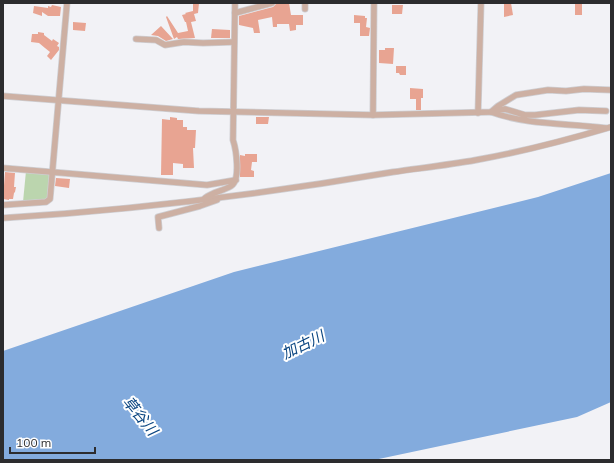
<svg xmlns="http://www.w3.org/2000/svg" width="614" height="463" viewBox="0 0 614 463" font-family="Mulish,'Noto Sans JP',sans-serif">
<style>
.green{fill:#bbd5ae}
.water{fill:#83abdd}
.building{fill:#e8a492}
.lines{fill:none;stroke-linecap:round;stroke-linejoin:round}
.minor-casing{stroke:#ceced2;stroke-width:7}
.minor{stroke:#cdb0a3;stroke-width:5.5}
.labels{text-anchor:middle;stroke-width:4;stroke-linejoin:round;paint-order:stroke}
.water-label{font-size:15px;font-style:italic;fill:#0a4581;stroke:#fff}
</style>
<rect width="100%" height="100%" fill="#f2f2f6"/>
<polygon class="green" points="26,171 51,174 49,199 47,200 23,202"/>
<polygon class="water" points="611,173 611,402 577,417 374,460 3,460 3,351 234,272 538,197"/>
<g class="building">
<polygon points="193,3 199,3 198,13 194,14 196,21 191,22 195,38 178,39 177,37 174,39 166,17 167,16 178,33 188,31 186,22 185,22 182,15 186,14 185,13 193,11 193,12"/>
<polygon points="279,3 289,3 291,15 303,15 303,25 296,25 296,30 290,31 289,24 277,24 277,27 273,27 272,17 258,20 260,33 254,33 253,28 239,25 239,16 273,7 276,4"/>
<polygon points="504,3 511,3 513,15 504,17"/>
<rect x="575" y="3" width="7" height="12"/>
<polygon points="52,5 61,7 60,16 48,16 42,12 42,16 33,13 34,6 48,8 48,6 51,7"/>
<polygon points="392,5 403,5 402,14 392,14"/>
<polygon points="354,15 365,16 365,18 367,18 366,27 370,28 369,36 360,36 360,23 354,23"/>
<polygon points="73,22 86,23 85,31 73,30"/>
<polygon points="161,26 173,39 166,41 158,36 151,35"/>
<polygon points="212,29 230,30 230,38 211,38"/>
<polygon points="38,32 44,33 44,35 52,41 53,39 59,43 57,46 59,47 59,50 51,60 47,56 50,52 45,48 39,43 31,42 32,34 38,34"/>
<polygon points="385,48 394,48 393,64 379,63 379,50 385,50"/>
<polygon points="396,66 406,66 406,75 400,75 399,73 396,73"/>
<polygon points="410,88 423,89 423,98 421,98 421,110 416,110 416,99 410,99"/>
<polygon points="170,117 177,118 177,120 183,120 183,127 187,127 187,130 196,130 195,148 193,148 194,168 183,168 183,164 173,163 173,175 161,175 162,119 170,120"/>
<polygon points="256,117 269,117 268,124 256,124"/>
<polygon points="245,154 257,154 257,162 252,162 251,170 254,171 254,177 240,177 240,155 245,156"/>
<polygon points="5,172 15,173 14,187 16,187 15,192 14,193 13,199 9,199 9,200 3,199"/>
<polygon points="56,178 70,179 69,188 55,186"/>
</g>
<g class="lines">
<defs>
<g id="minor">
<polyline points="305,3 305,9"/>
<polyline points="235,13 272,3"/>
<polyline points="136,39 156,40 165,45 184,42 203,43 234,42"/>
<polyline points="3,96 199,111 373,115 491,112 498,106 516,95 548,90 566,91 584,89 611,90"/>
<polyline points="478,113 481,3"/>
<polyline points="373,115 374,3"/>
<path d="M605,128c-38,-5 -78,-3 -114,-16l14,-3 20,6h10l44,-5 27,1"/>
<polyline points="3,168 207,185 236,180"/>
<path d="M205,198c8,-6 18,-7 26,-12 10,-6 5,-37 2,-46l2,-137"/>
<polyline points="3,205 46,202 50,199 67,3"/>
<path d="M3,218c131,-8 261,-24 390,-46 28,-4 55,-7 83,-12 45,-8 91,-20 135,-33"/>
<polyline points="159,228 158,217 200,206 217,200"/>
</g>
</defs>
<use href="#minor" class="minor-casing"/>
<use href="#minor" class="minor"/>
</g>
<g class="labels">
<g class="water-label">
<text transform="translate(303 345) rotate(-26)" y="5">加古川</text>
<text transform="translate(140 416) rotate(51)" y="5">草谷川</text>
</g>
</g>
<rect width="614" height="463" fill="none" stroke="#2c2c2e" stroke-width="8"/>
<path d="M10 447v6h85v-6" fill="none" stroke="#2c2c2e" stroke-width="2"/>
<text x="16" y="447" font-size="12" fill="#2c2c2e" stroke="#ffffff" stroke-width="3" paint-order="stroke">100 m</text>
</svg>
